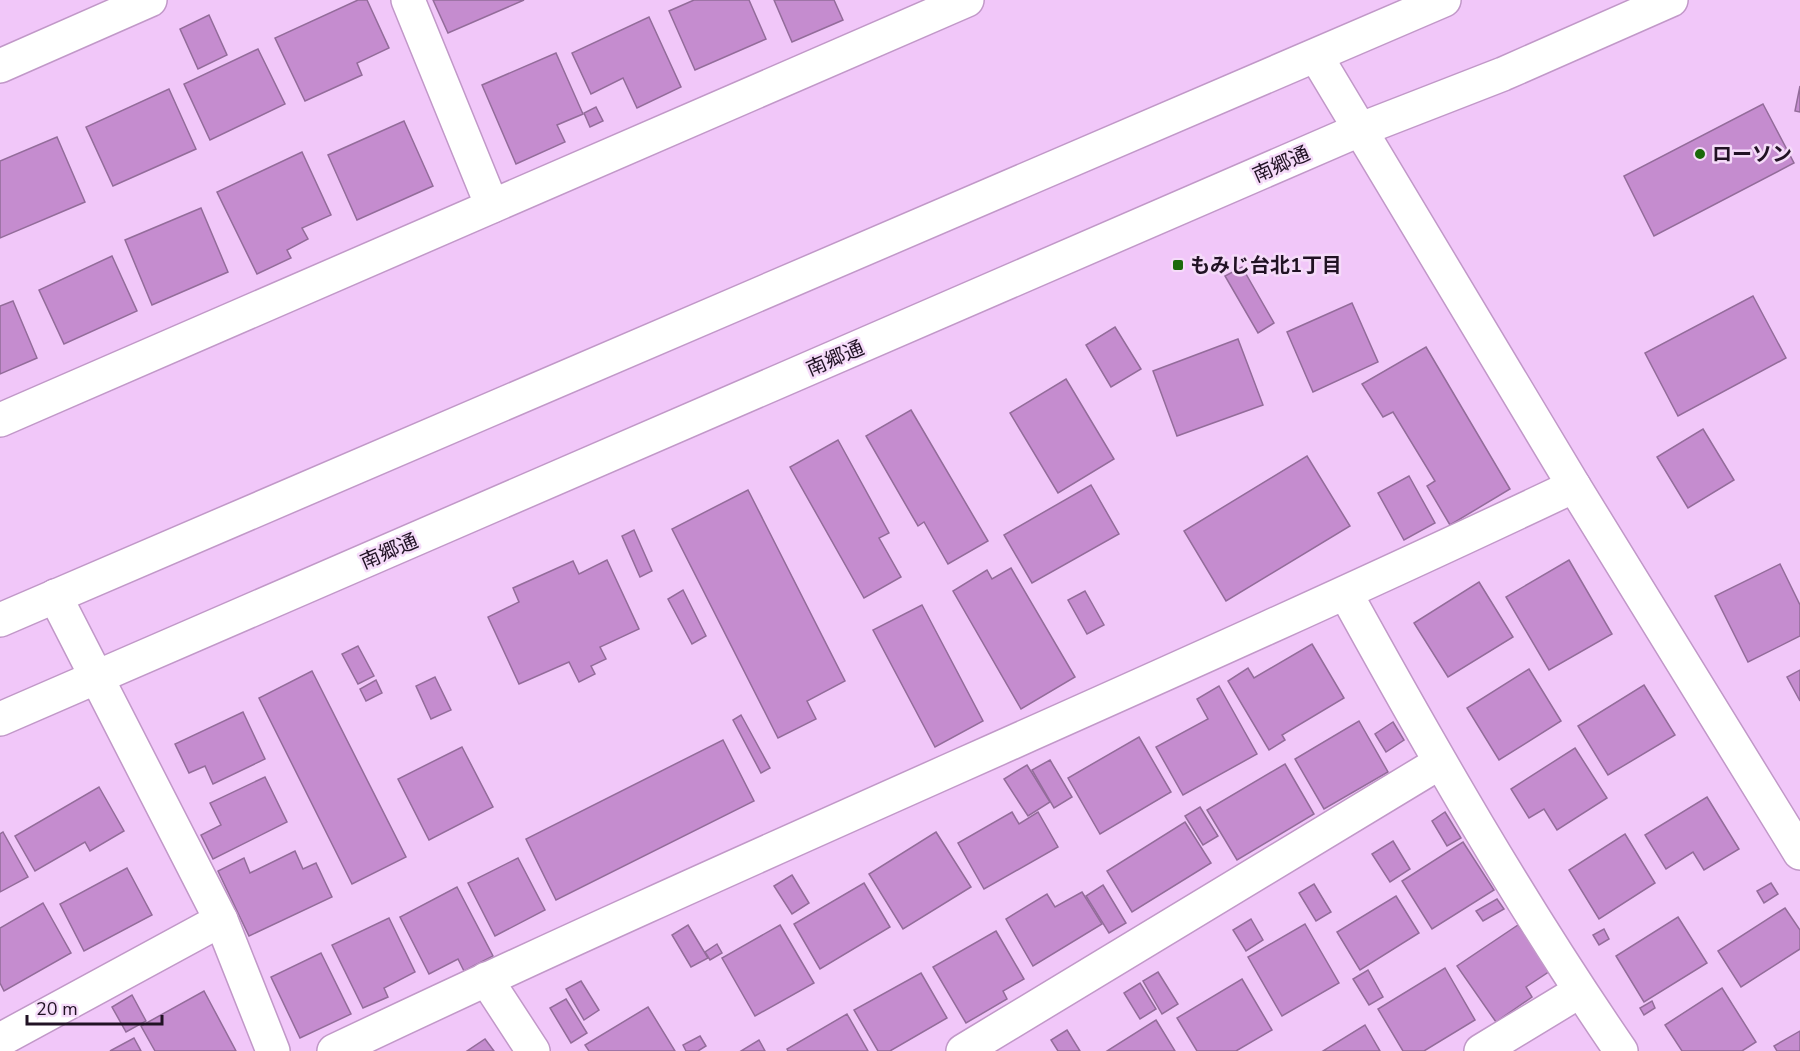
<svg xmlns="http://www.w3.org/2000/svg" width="1800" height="1051" viewBox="0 0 1800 1051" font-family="'Nunito Sans','Noto Sans JP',sans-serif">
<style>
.building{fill:#c58ccf;stroke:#936c9a;stroke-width:1.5}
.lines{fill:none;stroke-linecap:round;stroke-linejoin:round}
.minor-casing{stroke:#c198c8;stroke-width:36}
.tertiary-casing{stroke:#c198c8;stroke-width:36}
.minor{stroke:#fff;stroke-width:33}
.tertiary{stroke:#fff;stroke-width:33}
.poi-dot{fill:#1a690b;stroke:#f5dbf9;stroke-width:2}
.labels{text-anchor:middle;stroke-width:5;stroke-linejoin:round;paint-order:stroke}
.poi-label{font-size:20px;font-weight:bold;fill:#211224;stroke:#f5dbf9;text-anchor:start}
.street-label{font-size:20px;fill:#211224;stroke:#f5dbf9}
</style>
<rect width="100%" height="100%" fill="#f1c7f9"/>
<g class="building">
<polygon points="358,0 367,0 389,48 357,63 362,75 305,101 275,38"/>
<polygon points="433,0 524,0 448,33"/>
<polygon points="694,0 749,0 766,39 695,70 669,11"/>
<polygon points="774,0 834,0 843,20 792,42"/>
<polygon points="209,15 227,55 198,69 180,29"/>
<polygon points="649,17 681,87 637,108 623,78 591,94 572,53"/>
<polygon points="258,49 285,104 210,140 184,84"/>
<polygon points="556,53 583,114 557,125 565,142 516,164 482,85"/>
<polygon points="1800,86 1800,112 1795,111"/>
<polygon points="169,89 196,149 113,186 86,127"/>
<polygon points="1763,104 1794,163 1654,236 1624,176"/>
<polygon points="596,107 603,121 590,127 584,113"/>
<polygon points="404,121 433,186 357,220 328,155"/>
<polygon points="57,137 85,202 0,238 0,161"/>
<polygon points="302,152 331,215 302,228 308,239 287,250 291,258 257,274 217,192"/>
<polygon points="201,208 228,272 152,305 125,240"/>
<polygon points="112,256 137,311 64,344 39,290"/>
<polygon points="1242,267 1274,323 1258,333 1225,276"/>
<polygon points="1753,296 1786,358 1678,416 1645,353"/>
<polygon points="13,301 37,358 0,374 0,306"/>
<polygon points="1352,303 1378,362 1313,392 1287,332"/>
<polygon points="1115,327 1141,369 1111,387 1086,345"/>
<polygon points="1238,339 1263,405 1177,436 1153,371"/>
<polygon points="1426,347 1510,489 1450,525 1427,486 1435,481 1393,412 1383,417 1362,384"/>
<polygon points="1066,379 1114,459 1058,493 1010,413"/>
<polygon points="911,410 988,541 948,564 924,522 918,526 866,436"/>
<polygon points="1703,429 1734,480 1688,508 1657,457"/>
<polygon points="838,440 889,533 879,538 901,577 864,598 790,467"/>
<polygon points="1307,456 1350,526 1226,601 1184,531"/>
<polygon points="1409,476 1435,523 1404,540 1378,493"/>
<polygon points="1091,485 1119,534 1032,583 1004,535"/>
<polygon points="748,490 845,681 807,701 816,719 778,738 672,529"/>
<polygon points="634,530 652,571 640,577 622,536"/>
<polygon points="607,560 639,629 600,647 606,659 591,666 595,674 579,682 569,662 519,684 488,617 519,602 513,588 573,561 579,574"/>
<polygon points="1569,560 1612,634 1549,670 1506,597"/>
<polygon points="1780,564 1800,605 1800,636 1748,662 1715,596"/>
<polygon points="1011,568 1075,677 1021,709 953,591 987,570 992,579"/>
<polygon points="1479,582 1513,637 1448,677 1414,623"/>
<polygon points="683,590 706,636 692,644 668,599"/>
<polygon points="1085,591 1104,625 1087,634 1068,600"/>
<polygon points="922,605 983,721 935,747 873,630"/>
<polygon points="1312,644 1344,698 1282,735 1285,740 1269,750 1228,681 1248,668 1254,678"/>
<polygon points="358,646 374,676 358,684 342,654"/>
<polygon points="1529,669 1561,721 1499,760 1467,708"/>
<polygon points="1800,670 1800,701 1787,677"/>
<polygon points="312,671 406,857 352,884 259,698"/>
<polygon points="435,677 451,710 431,719 416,686"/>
<polygon points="376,680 382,693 366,701 360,689"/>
<polygon points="1644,685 1675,735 1608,775 1578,726"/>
<polygon points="1219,686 1257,754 1183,795 1156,747 1208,719 1197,699"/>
<polygon points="243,712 265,759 213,784 205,766 189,773 175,744"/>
<polygon points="741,715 770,768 761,773 733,720"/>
<polygon points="1359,721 1388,772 1324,809 1295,759"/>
<polygon points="1393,722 1404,740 1386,752 1375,734"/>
<polygon points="1139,737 1171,792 1100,834 1068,778"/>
<polygon points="723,740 754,801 556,900 526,839"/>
<polygon points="462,747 493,807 429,840 398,779"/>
<polygon points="1575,748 1607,798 1557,830 1544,809 1529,818 1511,789"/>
<polygon points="1050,760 1072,797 1054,808 1032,770"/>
<polygon points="1285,764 1314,814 1237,860 1207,810"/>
<polygon points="1027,765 1050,802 1028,816 1004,779"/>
<polygon points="265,777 287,822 213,859 201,835 221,825 210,803"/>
<polygon points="99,787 124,831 90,851 85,842 35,871 15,836"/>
<polygon points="1707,797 1739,849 1704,870 1693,852 1666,869 1645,835"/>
<polygon points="1200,807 1218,836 1203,845 1185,816"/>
<polygon points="1012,812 1019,824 1038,812 1058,847 984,889 958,843"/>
<polygon points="1445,812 1461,838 1447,846 1432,821"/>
<polygon points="1185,822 1211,863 1132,912 1107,871"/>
<polygon points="3,832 28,877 0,892 0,834"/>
<polygon points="936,832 971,887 903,929 869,874"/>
<polygon points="1625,834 1655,883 1599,919 1569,870"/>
<polygon points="1393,841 1410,869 1390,882 1372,854"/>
<polygon points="1463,842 1494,890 1432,929 1402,881"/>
<polygon points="295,851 303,869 316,863 332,897 249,936 218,871 244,858 250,873"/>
<polygon points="518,858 545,910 495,936 468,883"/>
<polygon points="127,868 152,915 84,951 60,904"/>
<polygon points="792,875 809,903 792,914 774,886"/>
<polygon points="864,883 890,927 820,969 794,924"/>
<polygon points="1771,883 1778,894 1764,903 1757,891"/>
<polygon points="1314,884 1331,912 1316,921 1299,893"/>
<polygon points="1103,885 1126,923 1109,933 1086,896"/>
<polygon points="457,887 493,956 464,971 458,959 429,974 400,917"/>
<polygon points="1082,892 1102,924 1033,966 1006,919 1047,894 1055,907"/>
<polygon points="1396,896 1419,933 1360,970 1337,932"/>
<polygon points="1497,899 1504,909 1483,921 1476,911"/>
<polygon points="43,903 71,953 4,991 0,983 0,928"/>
<polygon points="1785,908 1800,930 1800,949 1741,987 1718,951"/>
<polygon points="1678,917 1707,963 1644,1002 1616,956"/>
<polygon points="389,918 415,972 384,988 388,997 363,1008 332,945"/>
<polygon points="1251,919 1263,940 1246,951 1233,930"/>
<polygon points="1305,924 1339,983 1282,1016 1248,957"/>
<polygon points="688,925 708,958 691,967 672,935"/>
<polygon points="780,925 814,983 755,1016 722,958"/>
<polygon points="1518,925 1550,971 1526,987 1532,997 1496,1022 1457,966"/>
<polygon points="1604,929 1609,939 1599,945 1593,935"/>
<polygon points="996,931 1024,979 1003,991 1007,999 966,1023 933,967"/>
<polygon points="717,944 722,953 710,960 705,952"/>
<polygon points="321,953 351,1014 300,1038 271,977"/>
<polygon points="1445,968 1475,1020 1424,1051 1403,1051 1378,1009"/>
<polygon points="1368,970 1383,997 1369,1005 1353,979"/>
<polygon points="1158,972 1178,1004 1162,1014 1143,981"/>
<polygon points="921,973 947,1018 890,1051 878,1051 854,1010"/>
<polygon points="1242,979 1272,1030 1236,1051 1197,1051 1177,1018"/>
<polygon points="581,981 599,1010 584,1020 566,989"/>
<polygon points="1140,983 1156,1009 1140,1019 1124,993"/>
<polygon points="1722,988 1756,1042 1742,1051 1682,1051 1665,1025"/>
<polygon points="204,991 236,1051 155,1051 141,1026"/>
<polygon points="132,995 146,1021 126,1032 112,1007"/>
<polygon points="566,999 587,1033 571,1043 550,1008"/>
<polygon points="1652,1001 1655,1008 1644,1015 1640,1008"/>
<polygon points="648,1007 675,1051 589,1051 585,1045"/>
<polygon points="847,1014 868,1051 788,1051 787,1049"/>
<polygon points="1156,1020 1175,1051 1107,1051"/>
<polygon points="1365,1025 1380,1051 1323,1051"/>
<polygon points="1067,1030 1080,1051 1058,1051 1051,1040"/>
<polygon points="1800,1031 1800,1051 1777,1051 1774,1046"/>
<polygon points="700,1036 706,1046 698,1051 686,1051 683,1045"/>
<polygon points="134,1038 141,1051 110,1051"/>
<polygon points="485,1039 494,1051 467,1051"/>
<polygon points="759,1040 765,1051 741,1051"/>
</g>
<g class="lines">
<defs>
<g id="minor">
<polyline points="408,0 492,206"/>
<polyline points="0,66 150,0"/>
<polyline points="0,420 967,0"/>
<path d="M1346,594c86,156 174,310 275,457"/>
<polyline points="55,596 221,920 273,1051"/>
<polyline points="486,979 533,1051"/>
<polyline points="0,1040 221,920"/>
<path d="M334,1051c410,-195 829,-370 1240,-565"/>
<polyline points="963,1051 1439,763"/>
<polyline points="1481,1051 1580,991"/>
</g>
<g id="tertiary">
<polyline points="1316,56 1574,486 1800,853"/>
<polyline points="0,620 1444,0"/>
<polyline points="0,719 1359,130 1503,74 1671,0"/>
</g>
</defs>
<use href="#minor" class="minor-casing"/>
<use href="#tertiary" class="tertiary-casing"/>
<use href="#minor" class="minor"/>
<use href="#tertiary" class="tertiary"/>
</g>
<g class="poi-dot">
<circle cx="1700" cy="154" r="6"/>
<rect x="1172" y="259" width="12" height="12" rx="3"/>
</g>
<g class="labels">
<g class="poi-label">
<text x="1712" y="161">ローソン</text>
<text x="1190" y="272">もみじ台北1丁目</text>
</g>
<g class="street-label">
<text transform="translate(1281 164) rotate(-24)" y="7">南郷通</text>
<text transform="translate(835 358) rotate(-23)" y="7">南郷通</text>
<text transform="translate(389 551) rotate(-23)" y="7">南郷通</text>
</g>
</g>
<path d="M27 1015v9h135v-9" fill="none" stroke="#211224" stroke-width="3"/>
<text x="36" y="1015" font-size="18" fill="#211224" stroke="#f5dbf9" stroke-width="4.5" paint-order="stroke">20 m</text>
</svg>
